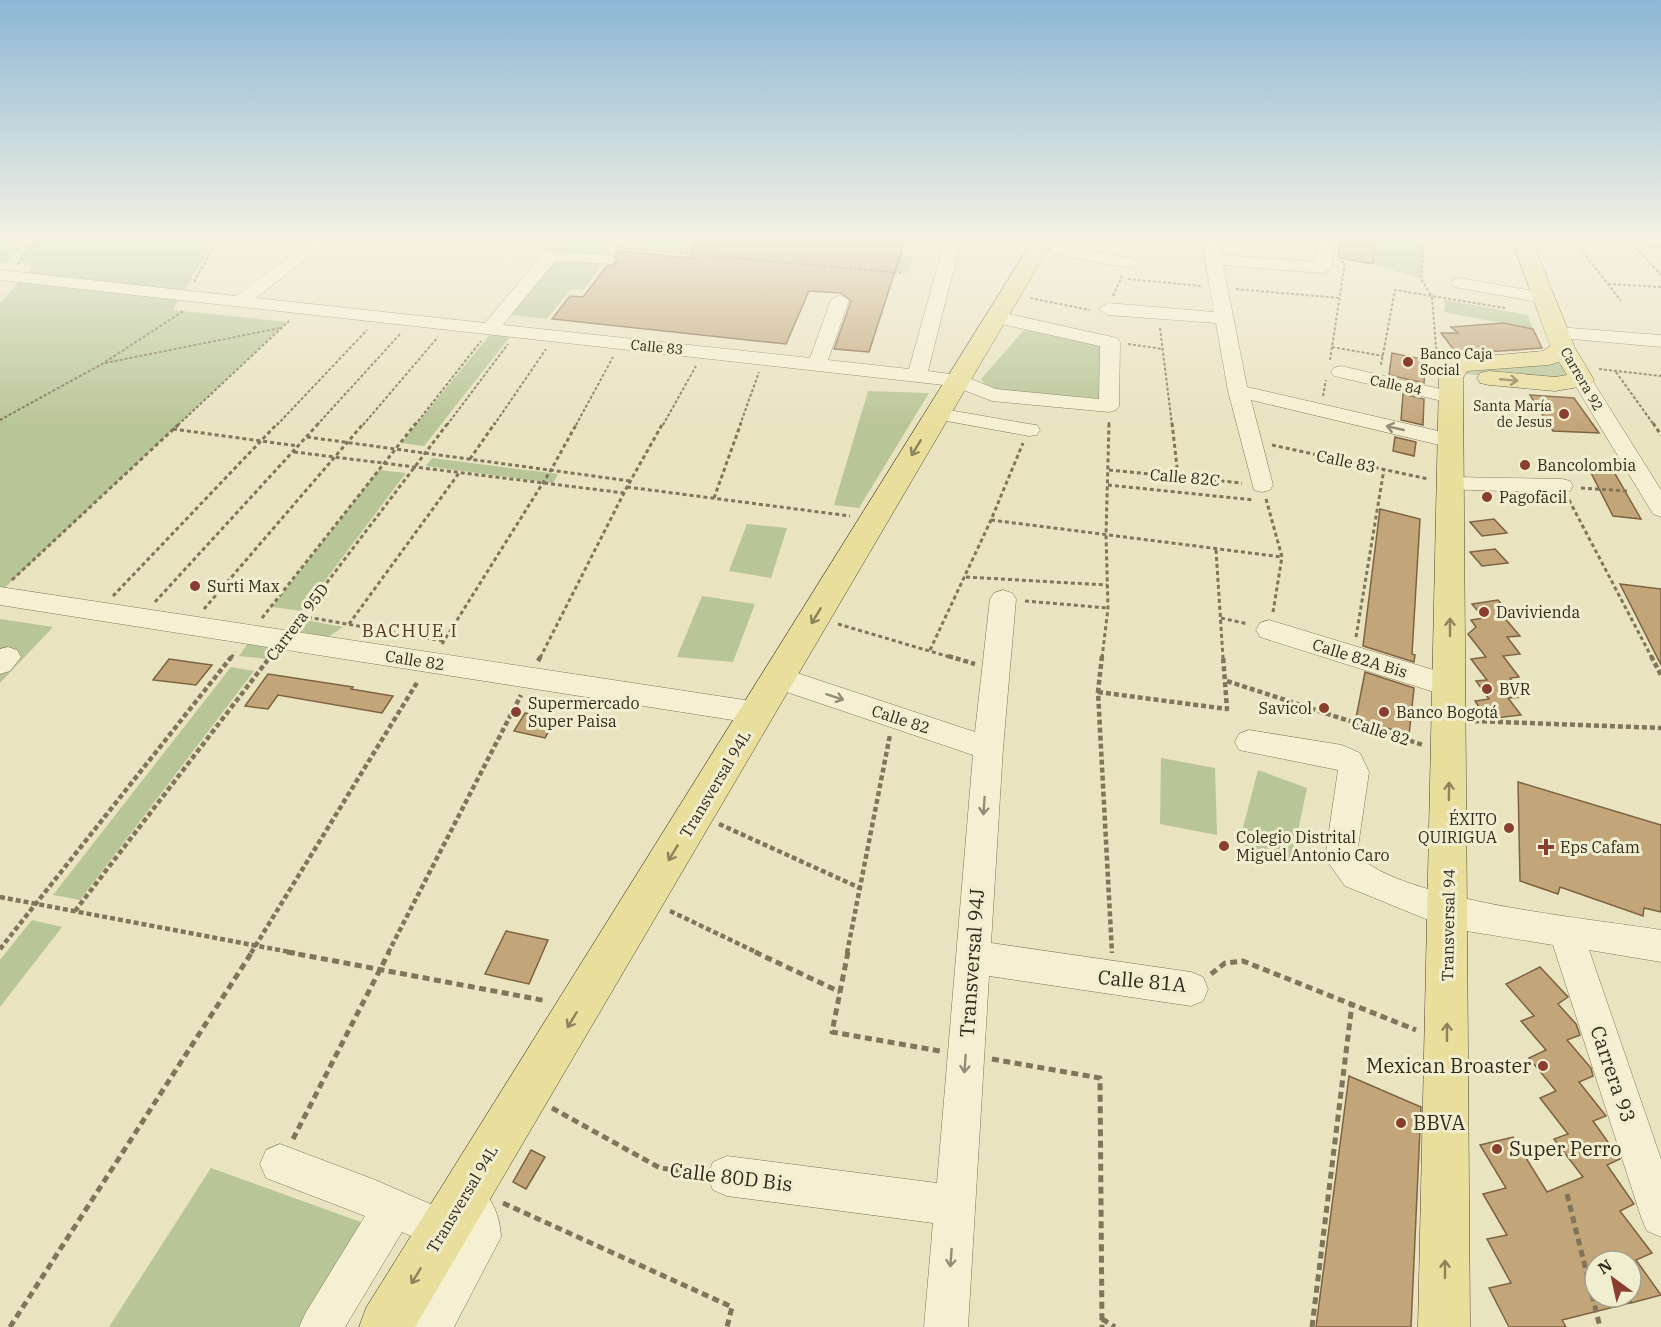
<svg xmlns="http://www.w3.org/2000/svg" width="1661" height="1327" viewBox="0 0 1661 1327" font-family="'IBM Plex Serif',serif">
<style>
.green{fill:#b8c596}
.building{fill:#c3a57a;stroke:#7d6342;stroke-width:1.5}
.lines{fill:none;stroke-linecap:round;stroke-linejoin:round}
.minor-casing{stroke:#80755a;stroke-width:1}
.major-casing{stroke:#4e422e;stroke-width:1}
.path-far3{stroke:#80755a;stroke-width:2;stroke-dasharray:3 2;stroke-linecap:butt}
.path-far2{stroke:#80755a;stroke-width:3;stroke-dasharray:4 3;stroke-linecap:butt}
.path-far1{stroke:#80755a;stroke-width:4.5;stroke-dasharray:5 3;stroke-linecap:butt}
.path{stroke:#80755a;stroke-width:5;stroke-dasharray:7 4.5;stroke-linecap:butt}
.minor{fill:#f5f0d2;fill-rule:evenodd}
.major{fill:#e9de9b;fill-rule:evenodd}
.oneway{stroke:#8d845c}
.oneway2{stroke:#938d78}
.poi-dot{fill:#893e30;stroke:#f1edcf;stroke-width:2}
.labels{text-anchor:middle;stroke-width:6;stroke-linejoin:round;paint-order:stroke}
.far-street-label{font-size:14px;fill:#312a1d;stroke:#f1edcf}
.far-poi-label{font-size:14px;fill:#312a1d;stroke:#f1edcf;text-anchor:start}
.street-label{font-size:16px;fill:#312a1d;stroke:#f1edcf}
.poi-label{font-size:16px;fill:#312a1d;stroke:#f1edcf;text-anchor:start}
.neighbourhood-label{font-size:18px;letter-spacing:1.5px;fill:#593621;stroke:#f1edcf}
.near-street-label{font-size:20px;fill:#312a1d;stroke:#f1edcf}
.near-poi-label{font-size:20px;fill:#312a1d;stroke:#f1edcf;text-anchor:start}
</style>
<rect width="100%" height="100%" fill="#e9e3c0"/>
<g class="green">
<polygon points="3,240 26,240 9,261 0,264 0,244"/>
<polygon points="33,240 214,240 173,310 287,322 0,592 0,303 33,266 18,263 17,259"/>
<polygon points="554,240 746,240 913,256 908,273 616,245 584,290 571,289 547,319 493,313"/>
<polygon points="1376,240 1424,240 1421,279 1373,264"/>
<polygon points="1445,300 1528,315 1533,329 1444,312"/>
<polygon points="1024,330 1093,343 1107,351 1109,392 1095,402 993,394 981,379"/>
<polygon points="493,331 513,333 424,446 401,443"/>
<polygon points="1557,362 1569,373 1562,382 1465,374 1465,369"/>
<polygon points="868,391 929,393 859,508 834,505"/>
<polygon points="432,458 558,474 553,483 426,466"/>
<polygon points="379,470 406,473 302,611 272,607"/>
<polygon points="747,524 787,528 771,578 729,571"/>
<polygon points="702,596 755,604 733,662 677,657"/>
<polygon points="0,619 53,627 0,683"/>
<polygon points="305,620 343,627 328,637 296,631"/>
<polygon points="248,643 276,646 267,659 239,656"/>
<polygon points="231,667 254,671 80,900 53,895"/>
<polygon points="1161,758 1215,768 1217,835 1160,824"/>
<polygon points="1258,770 1307,788 1291,864 1239,843"/>
<polygon points="32,920 62,927 0,1007 0,960"/>
<polygon points="211,1168 380,1229 329,1327 109,1327"/>
</g>
<g class="building">
<polygon points="693,240 905,240 869,352 834,349 851,301 841,293 809,291 786,344 552,319 570,296 583,297 607,266 614,265 617,260 615,256 619,251 692,258"/>
<polygon points="1341,240 1376,240 1373,264 1338,258"/>
<polygon points="1503,323 1533,329 1542,348 1457,354 1441,333 1458,333 1451,327"/>
<polygon points="1392,353 1426,360 1424,383 1389,375"/>
<polygon points="1403,394 1424,399 1423,425 1401,420"/>
<polygon points="1530,395 1574,398 1599,433 1553,431"/>
<polygon points="1395,437 1416,442 1414,456 1393,451"/>
<polygon points="1589,469 1614,472 1641,519 1613,516"/>
<polygon points="1380,509 1420,519 1412,654 1415,655 1414,662 1363,646"/>
<polygon points="1494,519 1507,533 1482,536 1470,522"/>
<polygon points="1495,549 1508,563 1482,566 1470,552"/>
<polygon points="1620,584 1661,589 1661,665"/>
<polygon points="1498,600 1511,615 1503,616 1520,636 1507,637 1520,654 1503,656 1519,677 1510,678 1523,697 1508,698 1521,715 1487,719 1475,701 1489,699 1476,681 1487,680 1471,659 1486,657 1468,634 1476,627 1471,620 1484,618 1472,604"/>
<polygon points="169,659 190,662 212,665 196,685 153,680"/>
<polygon points="1365,672 1414,688 1409,735 1356,718"/>
<polygon points="268,674 353,687 351,689 393,696 382,713 278,695 268,709 245,706"/>
<polygon points="525,713 556,719 545,738 514,731"/>
<polygon points="1518,782 1661,825 1661,912 1644,908 1643,916 1560,887 1558,894 1520,881"/>
<polygon points="506,931 548,940 529,984 485,974"/>
<polygon points="1540,967 1568,997 1558,1004 1576,1024 1580,1035 1567,1040 1591,1068 1593,1076 1579,1082 1606,1116 1593,1121 1620,1159 1607,1165 1634,1204 1620,1211 1652,1253 1636,1260 1661,1295 1631,1303 1631,1261 1595,1261 1595,1297 1629,1297 1630,1303 1562,1320 1566,1327 1509,1327 1489,1288 1511,1283 1487,1239 1507,1235 1483,1194 1506,1188 1480,1145 1513,1137 1547,1192 1583,1177 1554,1139 1568,1134 1540,1098 1556,1091 1529,1058 1546,1050 1521,1021 1534,1016 1506,984"/>
<polygon points="1349,1076 1421,1107 1411,1327 1316,1327"/>
<polygon points="531,1150 545,1157 526,1189 513,1182"/>
</g>
<g class="lines">
<defs>
<g id="minor">
<polygon points="311,240 330,240 256,298 485,323 545,251 606,255 612,256 615,260 612,264 555,261 503,325 810,358 831,300 840,295 849,300 828,360 909,369 945,240 961,240 928,371 964,376 996,389 1099,399 1100,346 988,321 986,317 988,313 995,311 1117,338 1120,342 1119,406 1116,410 1109,412 992,401 953,386 0,280 0,270 236,296"/>
<polygon points="1127,240 1151,240 1152,242 1144,247 1129,244"/>
<polygon points="1202,240 1218,240 1221,255 1315,262 1318,240 1334,240 1332,268 1323,273 1223,265 1247,387 1460,436 1463,441 1460,446 1452,448 1251,400 1273,485 1270,490 1262,492 1254,490 1228,391 1216,323 1108,315 1099,309 1108,303 1214,312"/>
<polygon points="1057,245 1131,258 1140,263 1131,268 1051,254 1049,250"/>
<polygon points="1460,278 1544,293 1553,298 1544,303 1454,287 1451,283 1454,279"/>
<polygon points="1557,327 1661,335 1661,347 1550,337 1548,333 1550,329"/>
<polygon points="1341,366 1458,393 1461,397 1458,401 1451,403 1334,376 1331,372 1334,368"/>
<polygon points="1582,374 1589,376 1592,380 1661,490 1661,517 1653,514 1572,380 1575,376"/>
<polygon points="937,408 1029,424 1037,425 1040,430 1037,435 1029,436 930,418 927,414 930,410"/>
<polygon points="1451,477 1562,479 1570,481 1573,486 1570,491 1562,493 1443,489 1440,484 1443,479"/>
<polygon points="0,587 758,702 768,705 772,713 768,721 758,724 0,605"/>
<polygon points="1003,590 1012,593 1016,599 1003,748 991,943 1191,972 1203,977 1208,989 1203,1001 1191,1006 989,976 968,1327 924,1327 933,1223 727,1196 713,1190 707,1176 713,1162 727,1156 937,1183 973,755 769,686 765,678 769,670 779,667 975,732 990,599 994,593"/>
<polygon points="1269,620 1460,678 1464,686 1460,694 1450,697 1260,637 1256,630 1260,623"/>
<polygon points="8,647 17,650 21,657 10,671 0,674 0,649"/>
<path d="M1249,730l93,15 18,8 9,19 -12,82c41,47 238,65 304,76v32l-72,-12 72,209v78l-14,-6 -6,-14 -88,-272 -105,-17 -103,-42 -20,-28 13,-88 -99,-20 -4,-8 4,-8z"/>
<path d="M280,1144l93,35 78,34 -7,-16 6,-14 14,-6c24,10 36,35 37,60l-47,90h-46l45,-81 -10,4 -41,-18 -57,95h-46l7,-15 59,-96 -99,-38 -6,-14 6,-14z"/>
</g>
<g id="major">
<polygon points="1033,240 1053,240 415,1327 359,1327 366,1308"/>
<polygon points="1512,240 1532,240 1575,348 1594,380 1591,385 1555,391 1489,385 1480,383 1477,378 1480,373 1489,371 1555,377 1567,375 1559,362 1549,365 1467,371 1463,378 1470,1327 1418,1327 1439,378 1444,365 1452,359 1543,351 1550,346"/>
</g>
</defs>
<use href="#minor" class="minor-casing"/>
<use href="#major" class="major-casing"/>
<g class="path-far3">
<polyline points="1273,240 1277,249"/>
<polyline points="1424,240 1421,279 1432,297 1437,360"/>
<polyline points="1574,240 1621,301"/>
<polyline points="1629,240 1661,275"/>
<polyline points="1632,243 1661,247"/>
<polyline points="615,247 901,273"/>
<polyline points="18,264 38,240"/>
<polyline points="1128,279 1201,286"/>
<polyline points="194,282 217,240"/>
<polyline points="1608,284 1661,287"/>
<polyline points="1236,289 1340,298"/>
<polyline points="1113,296 1122,276"/>
<polyline points="1030,298 1090,310"/>
<polyline points="1160,328 1172,425"/>
<polyline points="1128,344 1163,349"/>
<polyline points="1332,347 1383,356"/>
<polyline points="1330,360 1345,262 1341,262"/>
<polyline points="105,363 280,328"/>
<polyline points="1381,365 1395,290 1505,308"/>
<polyline points="1599,369 1661,376"/>
<polyline points="1616,372 1654,425"/>
<polyline points="1323,396 1326,380"/>
<polyline points="0,420 102,364 185,310"/>
<polyline points="178,425 289,321"/>
<polyline points="277,425 367,330"/>
<polyline points="317,425 401,333"/>
<polyline points="363,425 438,337"/>
<polyline points="415,425 481,341"/>
<polyline points="447,425 508,344"/>
<polyline points="494,425 546,349"/>
<polyline points="576,425 613,357"/>
<polyline points="663,425 696,366"/>
<polyline points="740,425 759,372"/>
<polyline points="1109,425 1109,421"/>
</g>
<g class="path-far2">
<polyline points="1172,423 1178,476"/>
<polyline points="1653,423 1661,435"/>
<polyline points="173,429 298,446"/>
<polyline points="307,437 630,481"/>
<polyline points="1272,445 1428,479"/>
<polyline points="294,452 624,493"/>
<polyline points="470,459 495,423"/>
<polyline points="1109,470 1242,483"/>
<polyline points="1108,485 1254,500"/>
<polyline points="627,487 850,516"/>
<polyline points="1581,488 1627,491"/>
<polyline points="714,498 741,423"/>
<polyline points="1266,499 1282,557 1273,612"/>
<polyline points="1569,500 1652,658"/>
<polyline points="991,520 1282,557"/>
<polyline points="1216,550 1223,658"/>
<polyline points="966,577 1107,585"/>
<polyline points="12,580 180,423"/>
<polyline points="113,596 278,423"/>
<polyline points="1025,601 1108,608"/>
<polyline points="155,602 319,423"/>
<polyline points="204,609 364,423"/>
<polyline points="301,616 444,641"/>
<polyline points="262,618 416,423"/>
<polyline points="1221,618 1248,624"/>
<polyline points="297,622 448,423"/>
<polyline points="349,624 459,473"/>
<polyline points="838,624 953,658"/>
<polyline points="1356,637 1384,469"/>
<polyline points="442,644 551,470 577,423"/>
<polyline points="930,650 991,520 1023,443"/>
<polyline points="231,658 235,652"/>
<polyline points="540,658 627,487 663,423"/>
<polyline points="1102,658 1108,608 1106,535 1109,423"/>
</g>
<g class="path-far1">
<polyline points="948,656 975,664"/>
<polyline points="1102,656 1098,692 1112,953"/>
<polyline points="1651,656 1661,675"/>
<polyline points="538,661 541,656"/>
<polyline points="1227,681 1423,745"/>
<polyline points="1098,692 1227,709 1223,656"/>
<polyline points="1474,721 1661,728"/>
<polyline points="719,824 860,888"/>
<polyline points="0,897 295,953"/>
<polyline points="75,911 270,657"/>
<polyline points="670,911 758,953"/>
<polyline points="0,949 232,656"/>
<polyline points="251,953 418,681"/>
<polyline points="388,953 521,695"/>
<polyline points="847,953 890,735"/>
</g>
<g class="path">
<polyline points="287,952 547,1001"/>
<polyline points="755,952 840,992"/>
<polyline points="848,952 832,1032 940,1051"/>
<polyline points="1211,974 1225,963 1243,961 1416,1030"/>
<polyline points="992,1059 1100,1078 1102,1327"/>
<polyline points="552,1108 660,1168 700,1173"/>
<polyline points="293,1139 389,952"/>
<polyline points="1567,1194 1600,1327"/>
<polyline points="503,1203 732,1307 727,1327"/>
<polyline points="1102,1319 1115,1327"/>
<polyline points="10,1327 252,952"/>
<polyline points="1312,1327 1352,1004"/>
</g>
<use href="#minor" class="minor"/>
<use href="#major" class="major"/>
</g>
<defs><path id="oneway-shaft" d="M-6 0H5M1.5-3L5.5 0L1.5 3" fill="none" stroke-width="1.6" stroke-linecap="round" stroke-linejoin="round" transform="scale(1.5)"/></defs>
<g class="oneway">
<use href="#oneway-shaft" transform="translate(1509 380) rotate(5)"/>
<use href="#oneway-shaft" transform="translate(916 448) rotate(121)"/>
<use href="#oneway-shaft" transform="translate(816 616) rotate(121)"/>
<use href="#oneway-shaft" transform="translate(1450 627) rotate(-90)"/>
<use href="#oneway-shaft" transform="translate(1449 791) rotate(-89)"/>
<use href="#oneway-shaft" transform="translate(673 853) rotate(121)"/>
<use href="#oneway-shaft" transform="translate(572 1020) rotate(121)"/>
<use href="#oneway-shaft" transform="translate(1447 1032) rotate(-90)"/>
<use href="#oneway-shaft" transform="translate(1445 1269) rotate(-90)"/>
<use href="#oneway-shaft" transform="translate(416 1276) rotate(121)"/>
</g>
<g class="oneway2">
<use href="#oneway-shaft" transform="translate(1395 428) rotate(-167)"/>
<use href="#oneway-shaft" transform="translate(835 697) rotate(18)"/>
<use href="#oneway-shaft" transform="translate(984 806) rotate(94)"/>
<use href="#oneway-shaft" transform="translate(965 1064) rotate(94)"/>
<use href="#oneway-shaft" transform="translate(951 1258) rotate(94)"/>
</g>
<linearGradient id="sky" x2="0" y2="1"><stop stop-color="#8cb7d5"/><stop offset="0.56" stop-color="#f5f2e3"/><stop offset="1" stop-color="#f5f2e3" stop-opacity="0"/></linearGradient>
<rect width="1661" height="426" fill="url(#sky)"/>
<g class="poi-dot">
<circle cx="1408" cy="362" r="6"/>
<circle cx="1564" cy="414" r="6"/>
<circle cx="1525" cy="465" r="6"/>
<circle cx="1487" cy="497" r="6"/>
<circle cx="195" cy="586" r="6"/>
<circle cx="1484" cy="612" r="6"/>
<circle cx="1487" cy="689" r="6"/>
<circle cx="1324" cy="708" r="6"/>
<circle cx="516" cy="712" r="6"/>
<circle cx="1384" cy="712" r="6"/>
<circle cx="1509" cy="828" r="6"/>
<circle cx="1224" cy="846" r="6"/>
<path d="M1543 838h6v6h6v6h-6v6h-6v-6h-6v-6h6z"/>
<circle cx="1543" cy="1066" r="6"/>
<circle cx="1401" cy="1123" r="6"/>
<circle cx="1497" cy="1149" r="6"/>
</g>
<g class="labels">
<g class="far-street-label">
<text transform="translate(657 347) rotate(6)" y="5">Calle 83</text>
<text transform="translate(1582 379) rotate(60)" y="5">Carrera 92</text>
<text transform="translate(1396 385) rotate(12)" y="5">Calle 84</text>
</g>
<g class="far-poi-label">
<text x="1420" y="359">Banco Caja<tspan x="1420" dy="16">Social</tspan></text>
<text x="1552" y="411" text-anchor="end">Santa María<tspan x="1552" dy="16">de Jesus</tspan></text>
</g>
<g class="street-label">
<text transform="translate(1346 461) rotate(12)" y="6">Calle 83</text>
<text transform="translate(1185 477) rotate(5)" y="6">Calle 82C</text>
<text transform="translate(297 622) rotate(-53)" y="6">Carrera 95D</text>
<text transform="translate(1360 658) rotate(17)" y="6">Calle 82A Bis</text>
<text transform="translate(415 660) rotate(9)" y="6">Calle 82</text>
<text transform="translate(901 719) rotate(18)" y="6">Calle 82</text>
<text transform="translate(1381 731) rotate(18)" y="6">Calle 82</text>
<text transform="translate(715 784) rotate(-59)" y="6">Transversal 94L</text>
<text transform="translate(1448 925) rotate(-89)" y="6">Transversal 94</text>
<text transform="translate(462 1199) rotate(-59)" y="6">Transversal 94L</text>
</g>
<g class="poi-label">
<text x="1537" y="471">Bancolombia</text>
<text x="1499" y="503">Pagofãcil</text>
<text x="207" y="592">Surti Max</text>
<text x="1496" y="618">Davivienda</text>
<text x="1499" y="695">BVR</text>
<text x="528" y="709">Supermercado<tspan x="528" dy="18">Super Paisa</tspan></text>
<text x="1312" y="714" text-anchor="end">Savicol</text>
<text x="1396" y="718">Banco Bogotá</text>
<text x="1497" y="825" text-anchor="end">ÉXITO<tspan x="1497" dy="18">QUIRIGUA</tspan></text>
<text x="1236" y="843">Colegio Distrital<tspan x="1236" dy="18">Miguel Antonio Caro</tspan></text>
<text x="1560" y="853">Eps Cafam</text>
</g>
<g class="neighbourhood-label">
<text x="410" y="637">BACHUE I</text>
</g>
<g class="near-street-label">
<text transform="translate(972 963) rotate(-86)" y="7">Transversal 94J</text>
<text transform="translate(1142 981) rotate(5)" y="7">Calle 81A</text>
<text transform="translate(1613 1074) rotate(71)" y="7">Carrera 93</text>
<text transform="translate(731 1177) rotate(7)" y="7">Calle 80D Bis</text>
</g>
<g class="near-poi-label">
<text x="1531" y="1073" text-anchor="end">Mexican Broaster</text>
<text x="1413" y="1130">BBVA</text>
<text x="1509" y="1156">Super Perro</text>
</g>
</g>
<g transform="translate(1613 1279) rotate(327)"><circle r="28" fill="#f1edcf" stroke="#a49f88" stroke-width="1.5"/>
<path d="M0-4.5L10 22L0 15L-10 22Z" fill="#893e30"/>
<text y="-9" font-size="16" font-weight="bold" text-anchor="middle" fill="#312a1d">N</text>
</g>
</svg>
